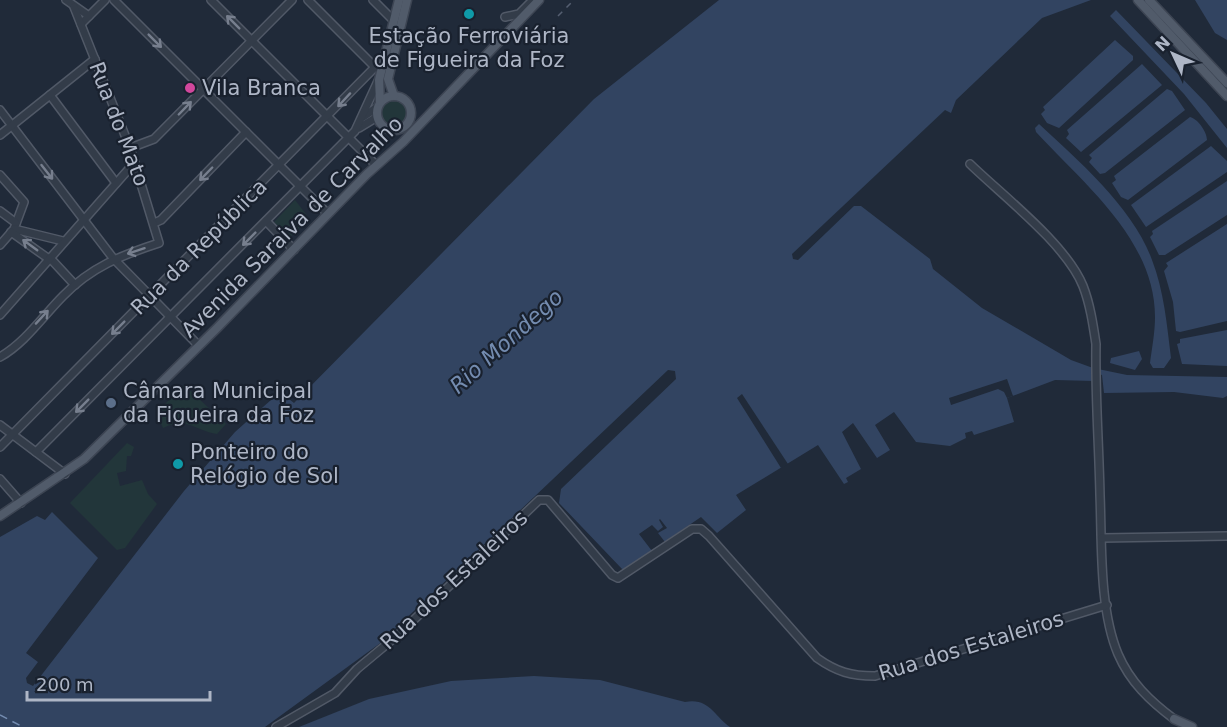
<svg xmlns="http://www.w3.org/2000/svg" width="1227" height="727" viewBox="0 0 1227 727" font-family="'DejaVu Sans',sans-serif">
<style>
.green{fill:#22363a}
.water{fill:#324461}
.pier{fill:#202a39}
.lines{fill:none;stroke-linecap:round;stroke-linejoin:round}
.ferry{stroke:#748cb0;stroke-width:1.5;stroke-dasharray:8 6;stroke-linecap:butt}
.minor-casing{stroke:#515967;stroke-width:10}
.major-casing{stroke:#3d4553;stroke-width:11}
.minor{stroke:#333c49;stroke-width:7}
.major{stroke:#515b6a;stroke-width:8}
.rail{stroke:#555f71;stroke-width:1.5;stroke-dasharray:6 6;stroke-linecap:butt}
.oneway{stroke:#777f8e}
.culture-dot{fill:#0f9aa8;stroke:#19212e;stroke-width:2}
.hotel-dot{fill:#d1479c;stroke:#19212e;stroke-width:2}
.service-dot{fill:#5c6f8a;stroke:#19212e;stroke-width:2}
.labels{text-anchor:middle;stroke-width:4.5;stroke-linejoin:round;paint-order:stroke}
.poi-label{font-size:21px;fill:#aeb6c6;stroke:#19212e;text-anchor:start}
.street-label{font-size:21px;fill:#aeb6c6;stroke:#19212e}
.water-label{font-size:22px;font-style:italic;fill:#748cb0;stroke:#19212e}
</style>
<rect width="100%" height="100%" fill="#202a39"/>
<g class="green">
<circle cx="394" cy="113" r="13"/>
<polygon points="295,200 309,218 290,237 274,222"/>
<path d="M184,385l42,39 -9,10c-21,-3 -30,-18 -54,-6l-7,-15z"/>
<polygon points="127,443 134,447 131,456 127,456 126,471 117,473 120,486 142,480 148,494 157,504 125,548 117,550 70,503"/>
</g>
<g class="water">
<polygon points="719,0 1091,0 1042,18 956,100 951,113 945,110 792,254 793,259 798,260 854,206 861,206 930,259 933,269 982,308 1071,360 1093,368 1127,375 1227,377 1227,396 1223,398 1174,392 1104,393 1102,375 1094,373 1094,381 1055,380 1007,398 1014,422 974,435 972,431 965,433 966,438 950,446 916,442 894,412 875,425 890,450 877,458 853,423 842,432 861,469 846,478 848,482 844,484 818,445 736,495 746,510 717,533 701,517 623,570 559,503 561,489 676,379 675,371 668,370 379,644 265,727 0,727 0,537 37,516 45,520 52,512 98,558 26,653 38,662 26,678 27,683 33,686 184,491 235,432 280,392 294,403 594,99"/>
<polygon points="1195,0 1227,0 1227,40 1215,33"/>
<polygon points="1116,10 1206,103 1227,129 1227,148 1184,94 1110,16"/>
<polygon points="1115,40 1133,56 1133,60 1059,128 1047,123 1041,114 1045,110 1043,107"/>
<polygon points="1142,64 1162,85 1081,152 1066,138 1069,134 1067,130"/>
<polygon points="1167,89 1172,91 1185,110 1105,173 1100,174 1089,162 1092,158 1089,155"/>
<path d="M1190,117c8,2 17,15 17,23l-79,60 -7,-3 -9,-14 4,-3 -2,-4z"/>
<path d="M1039,124c39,36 95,85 113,136 12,31 15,65 19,98l-7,10h-11l-3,-5c2,-15 5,-31 5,-46 0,-77 -71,-133 -119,-185l-1,-4z"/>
<polygon points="1211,146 1227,161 1227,172 1146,227 1131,205"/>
<polygon points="1227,181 1227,215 1165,255 1159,255 1150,237 1153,234 1152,231"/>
<polygon points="1227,224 1227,321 1180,332 1176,331 1173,302 1164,271 1168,266 1166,263"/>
<polygon points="1227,330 1227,366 1182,364 1177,344 1180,343 1180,339"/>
<polygon points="1139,351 1142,359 1135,370 1110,363 1111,358"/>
<path d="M534,676l66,4 85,22c24,-5 30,15 45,25h-431l70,-28 82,-18z"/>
</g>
<g class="pier">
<polygon points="1007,379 1013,396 1007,398 1004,392 998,389 951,405 949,398"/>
<polygon points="742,394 788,464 781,468 737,398"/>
<polygon points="660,519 667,528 658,533 665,542 652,551 639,534 652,525 658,531 663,527 659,520"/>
</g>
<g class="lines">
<polyline class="ferry" points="0,715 23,727"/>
<defs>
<g id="minor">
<polyline points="66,0 89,16"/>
<polyline points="114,0 327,213"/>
<polyline points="211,0 376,165"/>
<polyline points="308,0 375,67"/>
<polyline points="373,0 394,21"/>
<polyline points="505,17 519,14 533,0"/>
<polyline points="81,24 105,0"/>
<polyline points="50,95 116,183"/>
<polyline points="0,110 113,258 199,346"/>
<polyline points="363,117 376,108"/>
<polyline points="359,128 377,117"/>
<polyline points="0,135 95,59"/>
<polyline points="130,148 154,139 292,0"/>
<path d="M970,164c33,32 96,80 113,122 7,18 10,38 13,58 -1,50 3,101 4,151 2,48 -1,114 18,159 12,28 32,47 56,65"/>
<polyline points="0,175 24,202 14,229 0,245"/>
<polyline points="0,211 16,223"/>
<polyline points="266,221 294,250"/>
<polyline points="154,223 161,220 246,132"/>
<polyline points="14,229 63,241"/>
<polyline points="11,232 49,259"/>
<polyline points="50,258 75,285"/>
<polyline points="0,315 135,162"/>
<path d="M0,357c25,-14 43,-41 63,-61 28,-29 59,-41 96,-53l-29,-95 -56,-141"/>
<polyline points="0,425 65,474"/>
<polyline points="0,447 385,57"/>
<polyline points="36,452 355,131 378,81"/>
<polyline points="0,479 21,503"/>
<polyline points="1102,538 1227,536"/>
<path d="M276,727l59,-34 22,-24 42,-35 140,-134h9l64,75 6,3 74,-49h9l8,7 108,122c20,14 34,18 58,18l232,-71"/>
</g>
<g id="major">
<polyline points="1138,0 1227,96"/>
<polyline points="1149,0 1227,83"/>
<circle cx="394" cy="113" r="17"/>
<polyline points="394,96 388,79 407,0"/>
<polyline points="380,102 379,80 399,0"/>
<polyline points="0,516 84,459 217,328 367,174 403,142 539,0"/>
<polyline points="1174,719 1192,727"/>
</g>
</defs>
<use href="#minor" class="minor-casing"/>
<use href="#major" class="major-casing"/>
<use href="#minor" class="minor"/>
<use href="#major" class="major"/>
<polyline class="rail" points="558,16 574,0"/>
</g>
<defs><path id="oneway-shaft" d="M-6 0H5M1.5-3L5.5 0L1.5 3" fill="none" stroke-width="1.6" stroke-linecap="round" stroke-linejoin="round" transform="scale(1.5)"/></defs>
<g class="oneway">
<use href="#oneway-shaft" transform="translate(233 22) rotate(-135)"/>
<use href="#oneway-shaft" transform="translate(155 41) rotate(45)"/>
<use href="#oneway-shaft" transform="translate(344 100) rotate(133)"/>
<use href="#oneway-shaft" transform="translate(185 108) rotate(-46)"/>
<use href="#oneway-shaft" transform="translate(47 172) rotate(52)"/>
<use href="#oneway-shaft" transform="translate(206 174) rotate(134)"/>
<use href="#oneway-shaft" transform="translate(249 239) rotate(135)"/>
<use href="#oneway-shaft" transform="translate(30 245) rotate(-144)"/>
<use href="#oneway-shaft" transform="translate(136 251) rotate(162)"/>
<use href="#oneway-shaft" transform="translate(42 317) rotate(-47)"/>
<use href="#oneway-shaft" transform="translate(118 328) rotate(135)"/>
<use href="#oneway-shaft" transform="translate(82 406) rotate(135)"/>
</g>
<g class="culture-dot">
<circle cx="469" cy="14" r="6"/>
<circle cx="178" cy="464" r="6"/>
</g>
<circle class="hotel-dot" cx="190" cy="88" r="6"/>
<circle class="service-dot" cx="111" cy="403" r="6"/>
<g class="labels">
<g class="poi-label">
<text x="469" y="43" text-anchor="middle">Estação Ferroviária<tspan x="469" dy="24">de Figueira da Foz</tspan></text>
<text x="202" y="95">Vila Branca</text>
<text x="123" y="398">Câmara Municipal<tspan x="123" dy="24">da Figueira da Foz</tspan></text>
<text x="190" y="459">Ponteiro do<tspan x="190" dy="24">Relógio de Sol</tspan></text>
</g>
<g class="street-label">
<text transform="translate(119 124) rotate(69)" y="7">Rua do Mato</text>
<text transform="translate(292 227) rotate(-45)" y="7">Avenida Saraiva de Carvalho</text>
<text transform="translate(199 247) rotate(-45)" y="7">Rua da República</text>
<text transform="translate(454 580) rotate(-43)" y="7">Rua dos Estaleiros</text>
<text transform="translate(971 646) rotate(-17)" y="7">Rua dos Estaleiros</text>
</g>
<g class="water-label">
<text transform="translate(506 341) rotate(-42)" y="8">Rio Mondego</text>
</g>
</g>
<g transform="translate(1173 54) rotate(314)" stroke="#19212e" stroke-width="4.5" paint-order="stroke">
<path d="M0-4.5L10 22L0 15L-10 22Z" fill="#aeb6c6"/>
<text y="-9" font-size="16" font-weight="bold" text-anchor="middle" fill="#aeb6c6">N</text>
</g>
<path d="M27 691v9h183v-9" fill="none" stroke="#aeb6c6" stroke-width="3"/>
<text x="36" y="691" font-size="18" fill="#aeb6c6" stroke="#19212e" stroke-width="4.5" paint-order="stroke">200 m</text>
</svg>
